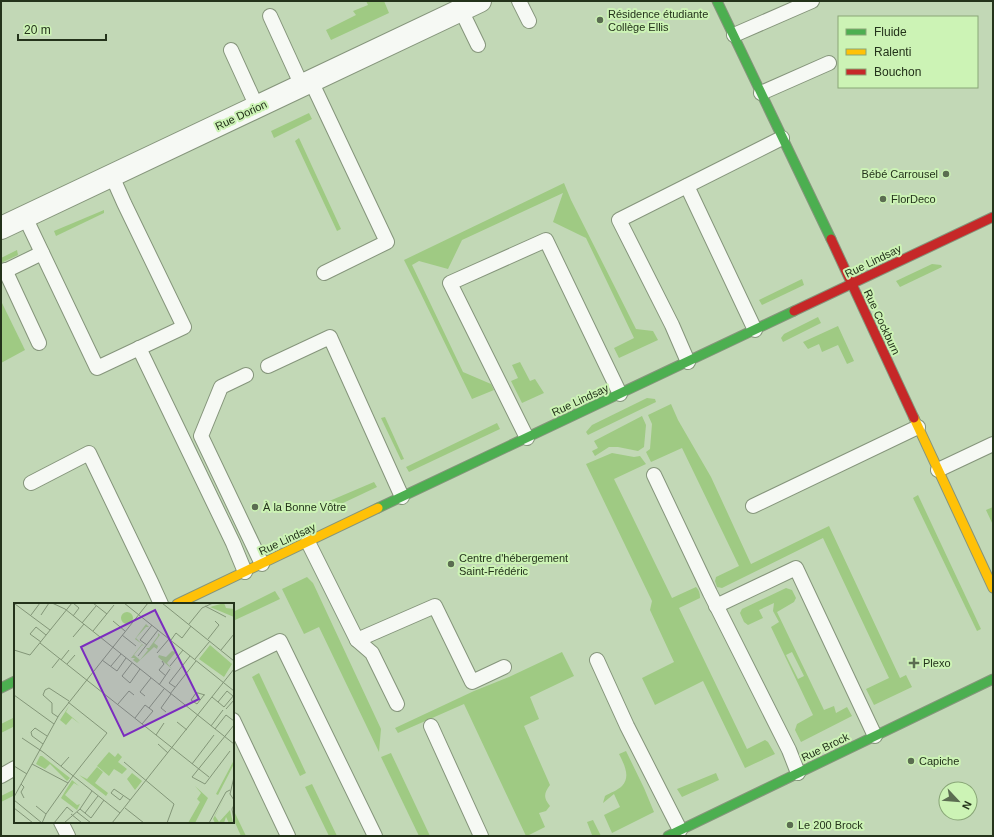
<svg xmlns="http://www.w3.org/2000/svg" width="994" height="837" viewBox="0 0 994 837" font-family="Helvetica,sans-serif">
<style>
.green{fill:#9fca83;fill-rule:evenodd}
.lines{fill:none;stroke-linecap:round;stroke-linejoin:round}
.lane-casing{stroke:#85957b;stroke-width:16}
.street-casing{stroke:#85957b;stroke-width:24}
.fast-casing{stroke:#85957b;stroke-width:11}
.slow-casing{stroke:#85957b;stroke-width:11}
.jam-casing{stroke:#85957b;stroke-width:11}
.lane{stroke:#f6f9f4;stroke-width:14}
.street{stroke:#f6f9f4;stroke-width:22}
.fast{stroke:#4caf50;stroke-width:9}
.slow{stroke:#ffc107;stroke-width:9}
.jam{stroke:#c62828;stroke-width:9}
.poi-dot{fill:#5b6d51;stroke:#ccf3b5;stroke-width:1.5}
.labels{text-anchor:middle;stroke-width:4;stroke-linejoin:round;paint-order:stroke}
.poi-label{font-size:11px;fill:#24331b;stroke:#ccf3b5;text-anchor:start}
.street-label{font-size:11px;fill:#24331b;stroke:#ccf3b5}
.inset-road{fill:none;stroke:#839678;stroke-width:1}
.view{fill:#7b2cbf;fill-opacity:0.15;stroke:#7b2cbf;stroke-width:2}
.inset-edge{fill:none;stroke:#24331b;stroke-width:2}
</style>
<rect width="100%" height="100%" fill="#c2d8b6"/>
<g class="green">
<polygon points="366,1 384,1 389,13 331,40 326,30 356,15 353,11 368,5"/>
<polygon points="309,113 312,119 274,138 271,131"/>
<polygon points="299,138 341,229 337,231 295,141"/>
<polygon points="564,183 571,200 636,329 653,331 658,340 619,358 614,348 634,338 586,238 553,222 563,193 462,240 448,269 419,261 412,265 463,372 491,384 494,390 472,399 421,294 404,260"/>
<polygon points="104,210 104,213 56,236 54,231"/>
<polygon points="17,250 18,255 1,263 1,258"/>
<polygon points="932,264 941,265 942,267 900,287 896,281"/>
<polygon points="802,279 804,285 762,305 759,300"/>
<polygon points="1,301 25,350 1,363"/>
<polygon points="818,317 821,323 783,342 781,338 784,334"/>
<polygon points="838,326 854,361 847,364 838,345 822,352 819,344 808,349 803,342"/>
<polygon points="520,362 530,381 535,379 544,393 522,403 511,381 518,378 512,365"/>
<polygon points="647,398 655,399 656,402 588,435 586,432 592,425"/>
<polygon points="671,404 678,420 711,477 751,564 829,526 900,678 906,675 912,687 874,705 866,689 889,678 823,538 728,585 722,588 717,587 715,581 716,577 739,566 682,448 651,462 646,452 650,449 652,424 648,415"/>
<polygon points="642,416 646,425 644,447 638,451 618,447 609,447 595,456 592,451 598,448 594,441"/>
<polygon points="385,417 404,459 401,460 381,418"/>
<polygon points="497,423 500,429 409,472 406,467"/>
<path d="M612,453l22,4 6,-1 6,8 -32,15 58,119 24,-11c3,3 4,6 4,11l-21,10 68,141 18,-9 3,2 7,12 -30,14 -42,-87 -48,24 -13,-27 32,-16 -24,-52 2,-9 -66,-137z"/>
<polygon points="374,482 377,487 324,512 322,509 327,502"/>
<polygon points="918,495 981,629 977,631 913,498"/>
<polygon points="993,507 993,525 986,510"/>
<polygon points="307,577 313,583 381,729 379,752 319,627 304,634 282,589"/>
<path d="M786,588l6,2 4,8 -2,4 -17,10 47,98 10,-4 2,7 11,-6 5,9 -51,26 -6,-12 2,-6 16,-9 -42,-88 8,-5 -6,-11 1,-8 -15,7 4,8 -15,7 -4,-3 -4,-9 2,-4zM792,652l12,24 -6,3 -12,-24z"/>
<polygon points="275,591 280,599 233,621 233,612"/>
<path d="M562,652l12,24 -44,21 9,22 -15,7 26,59c-6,8 -7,13 0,21l-4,5 -7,2 6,14 -18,9h-1l-62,-132 -66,29 -3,-5 79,-37 35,-14z"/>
<polygon points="259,673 306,773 300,776 252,677"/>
<polygon points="15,717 15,726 1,733 1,724"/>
<path d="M626,751l18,37 10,24 -42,21 -8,-18 16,-8 -6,-13 -11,9 2,-7c5,-3 13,-6 17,-10 9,-9 2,-22 -3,-32z"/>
<polygon points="391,753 430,836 419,836 381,757"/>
<polygon points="716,773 719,780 682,797 677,789"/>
<polygon points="312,784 337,836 329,836 305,787"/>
<polygon points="15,789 15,795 1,802 1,796"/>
<polygon points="233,809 246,836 241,836 233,818"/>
<polygon points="593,820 601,836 590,836 592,835 587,822"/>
</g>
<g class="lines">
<defs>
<g id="lane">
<polyline points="519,1 529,21"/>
<polyline points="461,10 478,45"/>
<polyline points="270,16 302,86"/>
<polyline points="734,35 812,1"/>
<polyline points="231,50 257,107"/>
<polyline points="311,81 387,242 324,273"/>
<polyline points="761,93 829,63"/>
<polyline points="687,186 755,330"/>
<polyline points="25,217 97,368 184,327 124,203 112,176"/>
<polyline points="5,270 39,343"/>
<polyline points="1,273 42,253"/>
<polyline points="139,348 233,543 245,572"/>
<polyline points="688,362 672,325 619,220 782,138"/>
<polyline points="268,366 330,337 402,497"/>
<polyline points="246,375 221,387 201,436 262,564"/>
<polyline points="527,438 450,283 546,240 620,394"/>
<polyline points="938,470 993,444"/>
<polyline points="654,475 710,593 789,750 798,773"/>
<polyline points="31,483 89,453 151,582 161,604"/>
<polyline points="753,506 918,427"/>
<polyline points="308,542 357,640 372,653 397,704"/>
<polyline points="716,606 796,568 875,736"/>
<polyline points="357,640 435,606 472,682 504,667"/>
<polyline points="597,660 627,726 680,830"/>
<polyline points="233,664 280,641 375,836"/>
<polyline points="233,720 288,836"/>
<polyline points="431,726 481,836"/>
<polyline points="1,776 15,768"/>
<polyline points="61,822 68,836"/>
</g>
<polyline id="street" points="1,228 480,1"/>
<g id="fast">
<polyline points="717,1 831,239"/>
<polyline points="378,508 794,311"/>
<polyline points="1,688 15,681"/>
<polyline points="668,836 993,679"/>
</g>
<g id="slow">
<polyline points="914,418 993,588"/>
<polyline points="177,604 378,508"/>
</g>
<g id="jam">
<polyline points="831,239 914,418"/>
<polyline points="794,311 993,217"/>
</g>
</defs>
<use href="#lane" class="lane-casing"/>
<use href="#street" class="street-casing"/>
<use href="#fast" class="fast-casing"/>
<use href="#slow" class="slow-casing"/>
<use href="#jam" class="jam-casing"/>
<use href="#lane" class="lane"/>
<use href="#street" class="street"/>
<use href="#fast" class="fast"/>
<use href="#slow" class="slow"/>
<use href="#jam" class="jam"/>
</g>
<g class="poi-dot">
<circle cx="600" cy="20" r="4"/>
<circle cx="946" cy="174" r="4"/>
<circle cx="883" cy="199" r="4"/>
<circle cx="255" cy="507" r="4"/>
<circle cx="451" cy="564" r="4"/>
<path d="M912 657h4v4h4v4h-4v4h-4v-4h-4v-4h4z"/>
<circle cx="911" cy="761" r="4"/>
<circle cx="790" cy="825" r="4"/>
</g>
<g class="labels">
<g class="poi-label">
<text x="608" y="18">Résidence étudiante<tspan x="608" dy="13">Collège Ellis</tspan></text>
<text x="938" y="178" text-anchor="end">Bébé Carrousel</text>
<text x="891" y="203">FlorDeco</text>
<text x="263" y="511">À la Bonne Vôtre</text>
<text x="459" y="562">Centre d'hébergement<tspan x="459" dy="13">Saint-Frédéric</tspan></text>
<text x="923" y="667">Plexo</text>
<text x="919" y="765">Capiche</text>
<text x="798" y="829">Le 200 Brock</text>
</g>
<g class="street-label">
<text transform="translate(241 115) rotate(-25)" y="4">Rue Dorion</text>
<text transform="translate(873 261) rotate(-26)" y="4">Rue Lindsay</text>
<text transform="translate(882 322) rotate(65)" y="4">Rue Cockburn</text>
<text transform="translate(580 400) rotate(-25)" y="4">Rue Lindsay</text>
<text transform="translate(287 539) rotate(-25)" y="4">Rue Lindsay</text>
<text transform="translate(825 747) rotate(-26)" y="4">Rue Brock</text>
</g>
</g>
<g transform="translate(14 603)">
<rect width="220" height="220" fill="#c2d8b6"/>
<path d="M210,0l2,5 8,1v8l-24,-10zM107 15a6 6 0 1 1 12 0a6 6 0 1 1-12 0ZM132,21l3,3h-3l-10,11 8,8 -2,-1 -8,10 6,5 8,-10 -2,-2h3l9,-12v-3l2,2 -6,8 4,3 -1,3 -3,-2 -17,16 -4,-3 2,-2h-4l11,-14 -7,-5zM196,42l22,19 -8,13 -25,-18zM158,48l4,1 -9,11 5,6 -14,-12 1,-2 7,2zM55,103l-3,6 14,12 -8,-6 -6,7 -6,-5zM95,149l6,5 3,-4 4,4 -4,5 9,7 -5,5 -8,-5 -5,7 -12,-10zM26,153h2l28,22 -3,3 -17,-17 -5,5 -9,-5zM220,157v4l-16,31 -2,-1zM83,164l6,5 -8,11 13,10 -2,3 -27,-21 8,4zM118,170l10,8 -7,9 -8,-11zM58,177l7,6 -5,-3 -9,12 12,10 3,-1 -3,6 -16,-12zM181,183l13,12 -13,25h-7l12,-21 -3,-3 4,-6zM210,195l-9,18 4,6 11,-12 3,13h-4l-3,-6 -2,6h-9l-2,-4z" fill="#9fca83"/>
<path class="inset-road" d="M38,0l13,6 169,135M79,0l14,11M110,0l110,88M148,0l72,58M1,1l35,26M191,3l21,11M17,12l9,-12M27,12l8,-12M59,13l6,-8 -6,-5M99,18l12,10M68,20l14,-17M175,21l13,-16 11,-5M79,28l21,-26M108,32l14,11M59,34l11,-13M194,36l11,-14 -4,-4M157,37l5,-7 6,5 9,-12M27,39l-11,-8 6,-7 10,8M26,40l169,134M133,42l-7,-5 12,-15M0,47l16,5 42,-52M207,47l13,-16M143,50l12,-14M124,53l20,-26M181,56l15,-18M47,57l8,-10M88,57l15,11 9,-13M148,58l2,3 -5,6 7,6M118,60l-10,13 8,7 10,-14M53,61l8,-9M97,63l10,-12M156,63l13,-16M38,65l8,-10M145,82l11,-16M161,84l-6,-4 21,-27M156,91l26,-33M0,92l40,29M190,92l-7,9 -6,-4 5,-7h2l7,2M131,93l-5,-4 11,-14M198,94l12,10 10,-12M54,99l39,31 -34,43M204,99l9,-11 6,5M104,101l11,-13 5,4M135,105l15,-19M212,106l8,-9M152,109l-5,-4 10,-14M44,114l-6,-4v-10l-9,-8 2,-5 4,-2 20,13M121,115l10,-13 8,6 -11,13M163,119l10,8M197,123l12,-16M201,126l11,-14 8,6M142,132l8,-12M8,135l21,14 77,61M29,141l-11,-8 -1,-4 4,-4 12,8M144,141l10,9M216,148l-25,33 -13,-7 42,-52M110,159l50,42 -7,19M18,161l36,19M178,161l22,-29M0,163l13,8M47,163l8,-9M220,174l-4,17 4,6M7,181l3,3 -3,5 3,6M109,193l-3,4 -9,-7 3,-4 16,11M0,194l45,-82 89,-112M0,197l28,23M220,202l-2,4 2,11M22,203l10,8 -4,9M0,205l19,15M111,205l19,15M66,206l12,-18M63,209l14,11M71,210l13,-17M32,211l27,-38M57,211l11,9M40,220l13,-16 6,5M50,220l16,-14 11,9 13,-18M98,220l122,-154M195,220l17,-31 4,-2"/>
<path class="view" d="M141,7l44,89 -75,37 -43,-89z"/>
<rect width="220" height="220" class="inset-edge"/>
</g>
<rect width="994" height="837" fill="none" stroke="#24331b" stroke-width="4"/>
<rect x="838" y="16" width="140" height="72" fill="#ccf3b5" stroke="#89a677"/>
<rect x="846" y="29" width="20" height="6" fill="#4caf50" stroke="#89a677"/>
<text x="874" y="36" font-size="12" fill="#24331b">Fluide</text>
<rect x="846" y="49" width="20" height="6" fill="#ffc107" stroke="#89a677"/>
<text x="874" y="56" font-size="12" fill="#24331b">Ralenti</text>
<rect x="846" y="69" width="20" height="6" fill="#c62828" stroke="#89a677"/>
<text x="874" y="76" font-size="12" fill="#24331b">Bouchon</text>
<g transform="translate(958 801) rotate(116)"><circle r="19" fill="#ccf3b5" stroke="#89a677"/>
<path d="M0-3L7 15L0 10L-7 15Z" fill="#5b6d51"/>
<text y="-6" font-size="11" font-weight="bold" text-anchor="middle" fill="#24331b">N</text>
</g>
<path d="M18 34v6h88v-6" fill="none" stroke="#24331b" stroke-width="2"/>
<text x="24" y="34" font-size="12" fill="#24331b" stroke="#ccf3b5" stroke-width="3" paint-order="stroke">20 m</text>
</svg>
